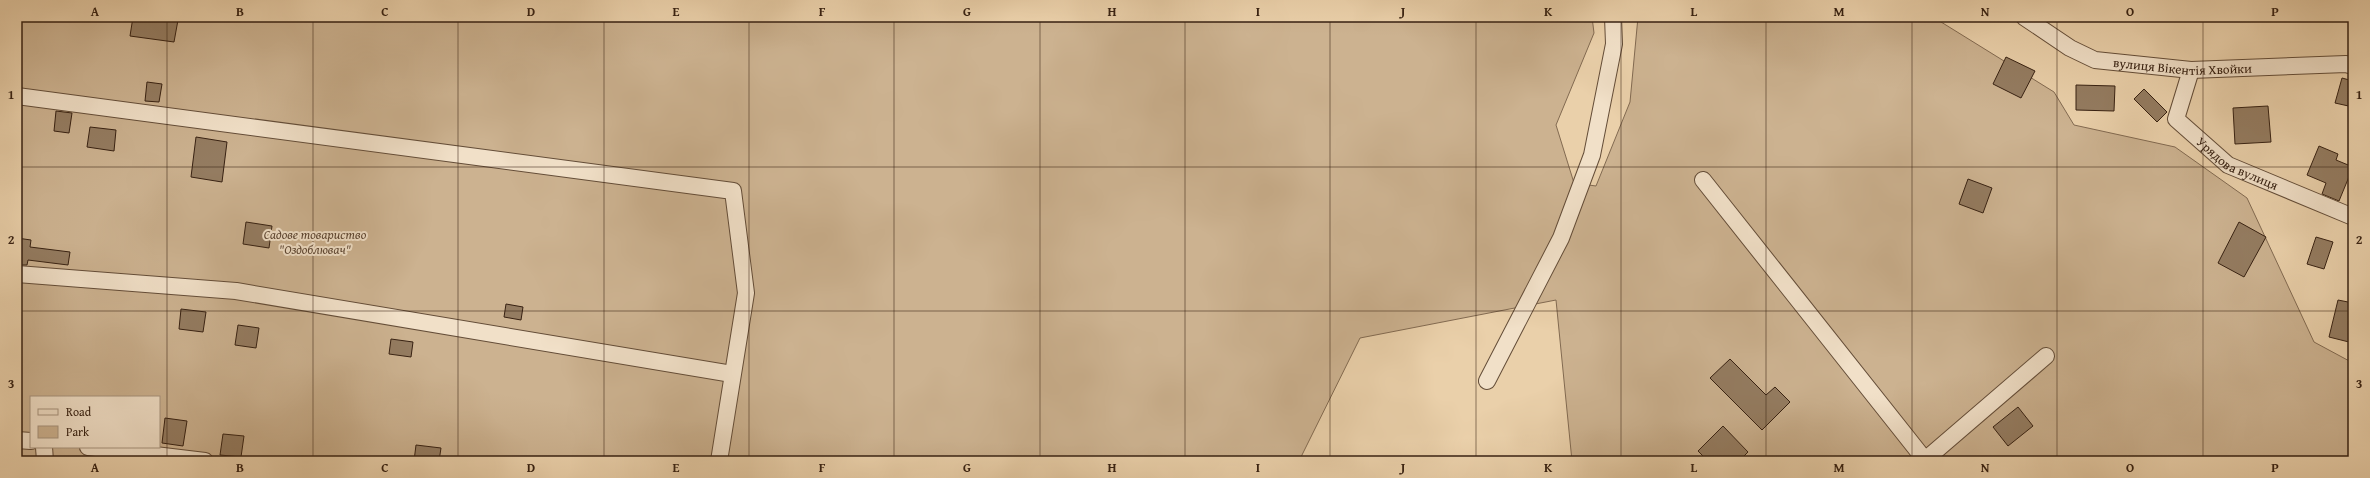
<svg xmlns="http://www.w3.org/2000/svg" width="2370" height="478" viewBox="0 0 2370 478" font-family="'Gentium Book Plus',serif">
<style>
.green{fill:#ccb290;stroke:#826a51;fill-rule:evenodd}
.building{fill:#947c61;stroke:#372112}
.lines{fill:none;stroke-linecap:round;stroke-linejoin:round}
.street-casing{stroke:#644d38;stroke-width:18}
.street{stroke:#f1e0c8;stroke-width:16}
.grid{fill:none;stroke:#372112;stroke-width:1;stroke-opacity:0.55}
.labels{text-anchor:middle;stroke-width:4;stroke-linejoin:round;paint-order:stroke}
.street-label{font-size:13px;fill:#372112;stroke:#f1e0c8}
.park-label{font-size:13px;font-style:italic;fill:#5c4532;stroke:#f1e0c8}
.neatline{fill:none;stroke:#372112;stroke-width:1.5}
.grid-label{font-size:13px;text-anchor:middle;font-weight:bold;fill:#372112}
</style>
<rect width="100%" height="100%" fill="#ead0aa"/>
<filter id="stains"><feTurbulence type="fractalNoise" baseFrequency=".005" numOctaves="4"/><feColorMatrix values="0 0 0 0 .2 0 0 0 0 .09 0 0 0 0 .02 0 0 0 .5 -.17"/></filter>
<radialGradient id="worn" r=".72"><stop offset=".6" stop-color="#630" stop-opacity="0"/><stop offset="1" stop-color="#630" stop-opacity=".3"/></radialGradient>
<path class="green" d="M17,17h1575l2,16 -38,92 18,58 22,3 34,-84 8,-85h295l121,75 20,33 101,22 72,51 67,144 39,21v98h-781l-16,-161 -196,38 -61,123h-1282zM31,397h128v50h-128z"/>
<g class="building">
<polygon points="133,17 178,20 174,42 130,36"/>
<polygon points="2006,57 2035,71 2021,98 1993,84"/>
<polygon points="2342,78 2353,81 2353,107 2335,103"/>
<polygon points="147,82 162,84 159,102 145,101"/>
<polygon points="2076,85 2115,86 2114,111 2076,110"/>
<polygon points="2144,89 2167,112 2157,122 2134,99"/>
<polygon points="2268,106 2271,142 2235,144 2233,108"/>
<polygon points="56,111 72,113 69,133 54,131"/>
<polygon points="90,127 116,130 114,151 87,147"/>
<polygon points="196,137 227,142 222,182 191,177"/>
<polygon points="2319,146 2338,154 2336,160 2353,167 2339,201 2322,194 2326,183 2307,175"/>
<polygon points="1968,179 1992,188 1983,213 1959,204"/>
<polygon points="246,222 272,226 269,248 243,244"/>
<polygon points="2239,222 2266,237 2244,277 2218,263"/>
<polygon points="2316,237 2333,242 2324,269 2307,264"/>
<polygon points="17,238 31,240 30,247 70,252 68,265 28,260 27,265 17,265"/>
<polygon points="2338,300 2353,303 2353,343 2329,337"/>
<polygon points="506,304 523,307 521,320 504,317"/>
<polygon points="181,309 206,312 203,332 179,329"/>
<polygon points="238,325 259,328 256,348 235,345"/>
<polygon points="391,339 413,342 411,357 389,354"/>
<polygon points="1730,359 1766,395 1775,387 1790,402 1762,430 1710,378"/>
<polygon points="2018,407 2033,426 2008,446 1993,427"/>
<polygon points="165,418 187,421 183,446 162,443"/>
<polygon points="1723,426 1748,452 1739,461 1708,461 1698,451"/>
<polygon points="223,434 244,436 241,457 220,455"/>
<polygon points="416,445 441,448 439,461 414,461"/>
</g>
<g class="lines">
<defs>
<g id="street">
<path id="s1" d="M2024,17l46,31 25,12 96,10 155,-6 7,2"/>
<path id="s2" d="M2191,70l-15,49 52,46 125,52"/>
<polyline points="17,96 733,191 746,293 719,461"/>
<polyline points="1703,180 1925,460 2046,356"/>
<polyline points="17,274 236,291 732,374"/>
<polyline points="1487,381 1561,238 1592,155 1614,44 1613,17"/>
<polyline points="17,440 31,441"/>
<polyline points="44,447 45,461"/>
<polyline points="88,447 205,461"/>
</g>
</defs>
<use href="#street" class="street-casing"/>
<use href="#street" class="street"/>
</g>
<path class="grid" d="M167,17v444M313,17v444M458,17v444M604,17v444M749,17v444M894,17v444M1040,17v444M1185,17v444M1330,17v444M1476,17v444M1621,17v444M1766,17v444M1912,17v444M2057,17v444M2203,17v444M17,167h2336M17,311h2336"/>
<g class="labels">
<g class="street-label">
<text dy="5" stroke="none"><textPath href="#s1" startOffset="171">вулиця Вікентія Хвойки</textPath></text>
<text dy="5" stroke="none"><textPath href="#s2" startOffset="128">Урядова вулиця</textPath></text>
</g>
<g class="park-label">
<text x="315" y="239">Садове товариство<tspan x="315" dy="15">"Оздоблювач"</tspan></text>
</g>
</g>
<rect width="2370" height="478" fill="none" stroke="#ead0aa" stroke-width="44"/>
<rect x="30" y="396" width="130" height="52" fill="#f1e0c8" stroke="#a7947f"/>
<rect x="38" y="409" width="20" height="6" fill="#f1e0c8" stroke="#a7947f"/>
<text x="66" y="416" font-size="12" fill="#372112">Road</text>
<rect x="38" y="426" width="20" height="12" fill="#ccb290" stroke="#a7947f"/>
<text x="66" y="436" font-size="12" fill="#372112">Park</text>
<rect x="22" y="22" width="2326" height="434" class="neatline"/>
<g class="grid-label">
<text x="95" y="16">A</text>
<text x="240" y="16">B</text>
<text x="385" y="16">C</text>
<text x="531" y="16">D</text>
<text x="676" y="16">E</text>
<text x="822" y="16">F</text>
<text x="967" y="16">G</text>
<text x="1112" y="16">H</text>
<text x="1258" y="16">I</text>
<text x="1403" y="16">J</text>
<text x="1548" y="16">K</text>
<text x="1694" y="16">L</text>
<text x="1839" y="16">M</text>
<text x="1985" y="16">N</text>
<text x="2130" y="16">O</text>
<text x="2275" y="16">P</text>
<text x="11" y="99">1</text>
<text x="2359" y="99">1</text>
<text x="11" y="244">2</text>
<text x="2359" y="244">2</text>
<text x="11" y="388">3</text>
<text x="2359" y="388">3</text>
<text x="95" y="472">A</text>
<text x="240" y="472">B</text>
<text x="385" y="472">C</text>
<text x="531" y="472">D</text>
<text x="676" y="472">E</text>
<text x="822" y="472">F</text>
<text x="967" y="472">G</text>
<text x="1112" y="472">H</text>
<text x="1258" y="472">I</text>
<text x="1403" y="472">J</text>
<text x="1548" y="472">K</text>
<text x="1694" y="472">L</text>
<text x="1839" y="472">M</text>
<text x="1985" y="472">N</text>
<text x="2130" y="472">O</text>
<text x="2275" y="472">P</text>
</g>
<rect width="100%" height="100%" filter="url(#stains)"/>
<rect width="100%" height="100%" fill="url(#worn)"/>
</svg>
